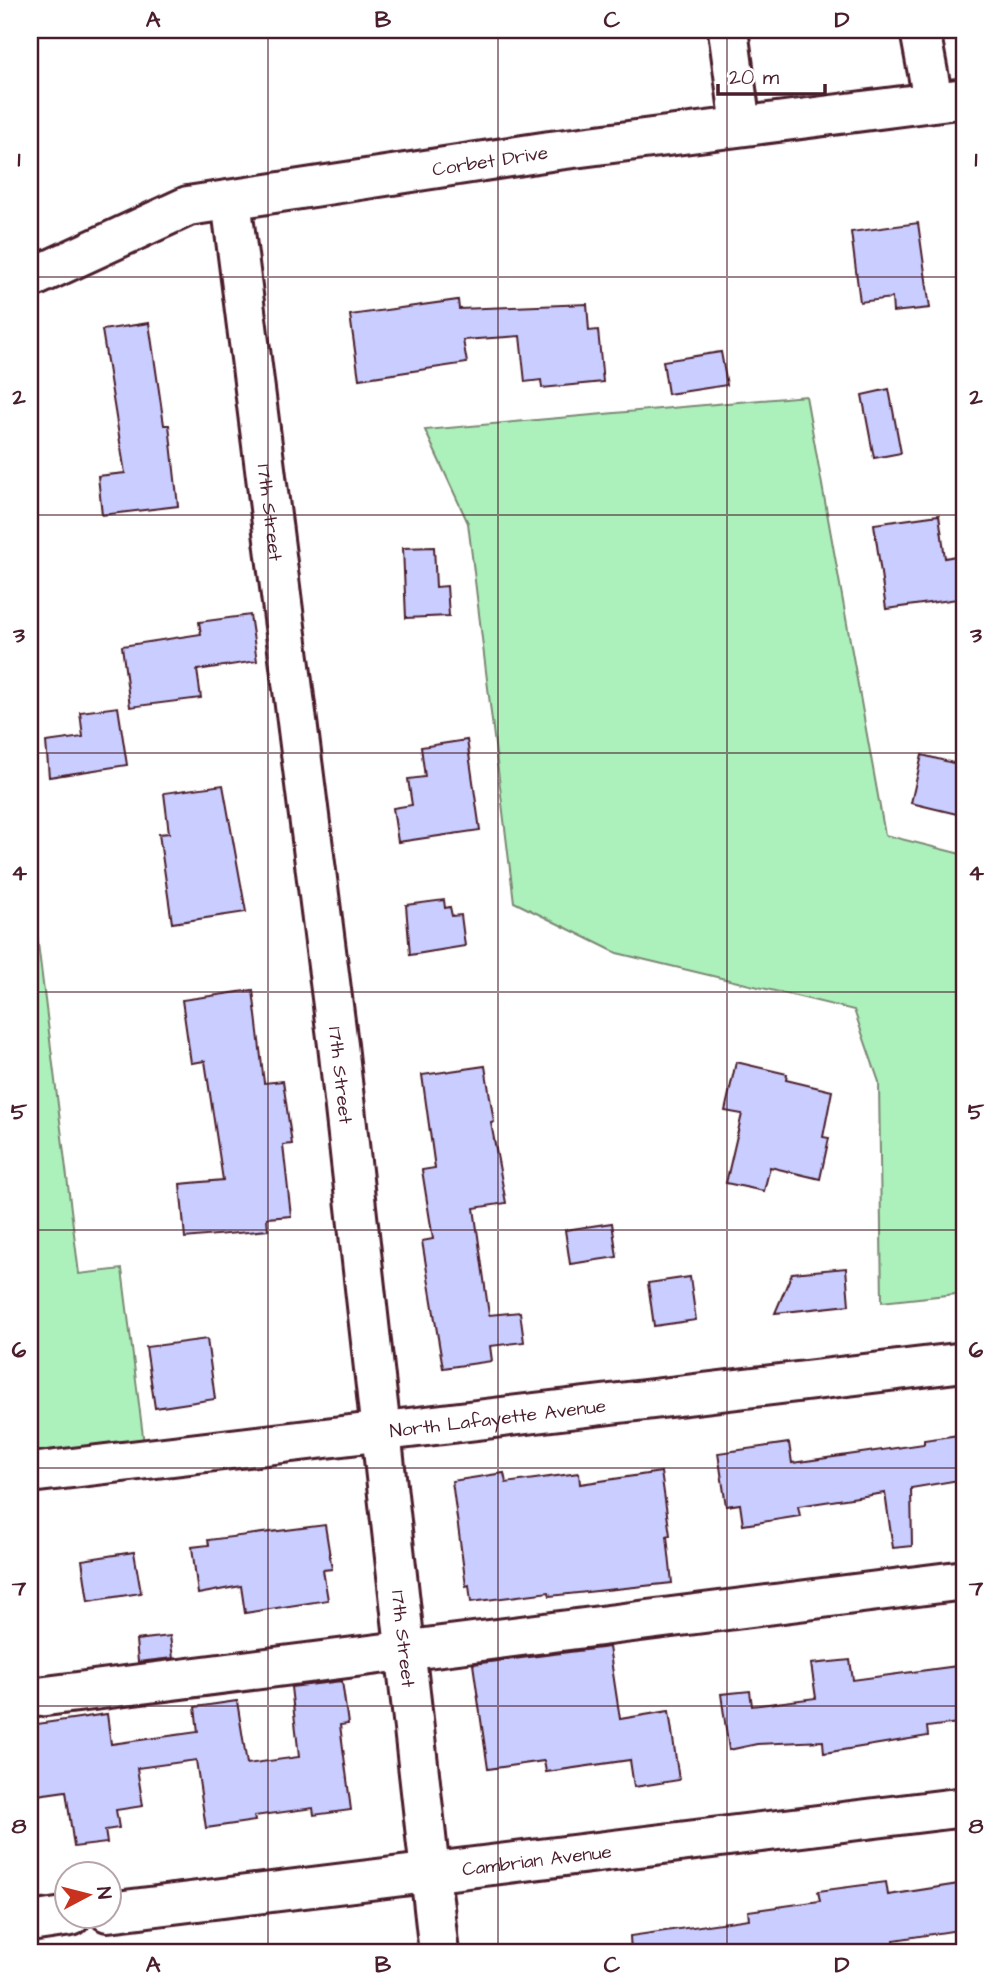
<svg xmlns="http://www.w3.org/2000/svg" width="995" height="1983" viewBox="0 0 995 1983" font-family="'Architects Daughter',sans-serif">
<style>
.green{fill:#acf1bc;stroke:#7b8874;stroke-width:2}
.building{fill:#c9cdff;stroke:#4a1f2b;stroke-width:2}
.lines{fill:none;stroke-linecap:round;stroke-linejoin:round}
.minor-casing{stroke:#4a1f2b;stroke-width:44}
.minor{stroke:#fff;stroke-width:38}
.grid{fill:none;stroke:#4a1f2b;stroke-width:2;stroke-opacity:0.55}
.labels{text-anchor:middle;stroke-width:5;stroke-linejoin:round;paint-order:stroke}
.street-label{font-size:19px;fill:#4a1f2b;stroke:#fff}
.neatline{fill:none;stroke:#4a1f2b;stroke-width:2.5}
.grid-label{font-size:23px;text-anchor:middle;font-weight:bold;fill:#4a1f2b}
</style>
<rect width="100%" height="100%" fill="#fff"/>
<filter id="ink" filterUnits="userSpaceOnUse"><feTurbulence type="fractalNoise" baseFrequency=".0143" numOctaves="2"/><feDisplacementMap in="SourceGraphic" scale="14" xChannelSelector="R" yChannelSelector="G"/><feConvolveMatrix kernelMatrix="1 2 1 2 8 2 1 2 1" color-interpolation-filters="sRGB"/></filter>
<g filter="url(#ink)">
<g class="green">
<polygon points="806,396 885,835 965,855 965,1293 882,1302 879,1082 854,1010 617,953 514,902 468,523 425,430"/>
<polygon points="30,879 79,1274 122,1269 146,1460 30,1473"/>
</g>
<g class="building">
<polygon points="918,223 930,308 893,312 892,298 860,302 851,232"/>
<polygon points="458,300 459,309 587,304 589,331 598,330 603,382 542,388 541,380 525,382 520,336 463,340 467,363 359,379 350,315"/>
<polygon points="149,323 164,425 169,425 178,506 102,515 98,476 125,473 102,330"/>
<polygon points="721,352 727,385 668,394 663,361"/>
<polygon points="889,389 901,453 874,458 862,395"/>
<polygon points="939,515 945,558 961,555 965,598 886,609 874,524"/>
<polygon points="434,547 436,587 447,586 449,616 406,618 403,548"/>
<polygon points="250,615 257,661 197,670 201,698 130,707 122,646 201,634 199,622"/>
<polygon points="118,707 127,765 49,777 46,742 83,737 80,712"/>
<polygon points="467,740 480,830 398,842 393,808 412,805 408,779 425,777 421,747"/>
<polygon points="922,755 965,766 965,816 911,803"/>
<polygon points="223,785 246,912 172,923 159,834 169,833 164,793"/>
<polygon points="444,900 445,908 450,907 452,916 461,915 465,946 410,955 406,905"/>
<polygon points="253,990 264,1083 283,1081 292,1144 283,1145 291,1216 267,1218 268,1230 185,1238 180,1184 223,1180 205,1061 191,1063 182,1000"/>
<polygon points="736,1062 787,1074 786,1080 832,1091 823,1137 829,1138 820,1179 770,1167 764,1191 726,1183 742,1114 725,1111"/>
<polygon points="485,1066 494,1122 491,1123 506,1203 474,1208 489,1315 520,1312 524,1342 490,1346 492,1361 443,1368 422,1241 433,1239 422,1170 435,1168 422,1075"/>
<polygon points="612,1223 617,1257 570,1264 565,1230"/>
<polygon points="846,1268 849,1305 775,1313 792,1273"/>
<polygon points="690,1277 696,1320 654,1326 648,1283"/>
<polygon points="207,1339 215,1399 155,1408 146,1347"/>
<polygon points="965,1434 965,1479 911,1488 912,1546 893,1548 885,1493 798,1506 800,1516 743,1525 740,1504 726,1506 718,1453 789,1443 792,1463 924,1444 924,1440"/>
<polygon points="661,1472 670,1535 667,1536 672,1583 550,1596 549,1592 471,1602 469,1585 466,1586 452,1481 504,1473 506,1483 579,1473 580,1484"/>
<polygon points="325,1525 332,1569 323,1570 328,1600 245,1613 241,1586 198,1594 192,1547 209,1545 208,1540"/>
<polygon points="134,1552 141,1593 88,1601 82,1560"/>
<polygon points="170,1636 173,1658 138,1662 136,1640"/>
<polygon points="609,1647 620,1719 669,1711 679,1780 634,1787 630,1760 546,1772 544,1761 488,1769 473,1664"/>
<polygon points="850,1660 853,1680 965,1665 965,1722 927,1727 928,1736 824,1753 823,1741 757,1744 729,1750 721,1694 750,1691 752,1706 816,1698 811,1664"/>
<polygon points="342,1681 348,1724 340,1725 351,1810 314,1815 313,1808 254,1816 255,1821 206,1828 196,1760 137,1768 143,1806 116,1810 119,1828 105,1830 107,1843 74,1847 66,1791 30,1796 30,1725 107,1714 111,1744 198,1732 195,1707 237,1701 247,1764 299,1757 291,1687"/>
<polygon points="886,1882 888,1895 965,1883 965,1929 894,1940 896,1953 631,1953 630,1936 749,1919 748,1911 820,1901 818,1891"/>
</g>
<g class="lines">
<defs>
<g id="minor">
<polyline points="728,30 741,126"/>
<polyline points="920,30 933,100"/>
<path id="s1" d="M231,200l107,845 101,908"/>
<path id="s2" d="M30,274l4,3 154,-71 362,-55 415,-53"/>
<path id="s3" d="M30,1473l935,-111"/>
<polyline points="30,1698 965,1580"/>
<path id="s4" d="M108,1912l857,-105"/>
<polyline points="30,1922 71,1916"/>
</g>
</defs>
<use href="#minor" class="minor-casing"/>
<use href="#minor" class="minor"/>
</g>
</g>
<path class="grid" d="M268,30v1923M498,30v1923M727,30v1923M30,277h935M30,515h935M30,753h935M30,992h935M30,1230h935M30,1468h935M30,1706h935"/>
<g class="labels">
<g class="street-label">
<text dy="7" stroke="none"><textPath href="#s2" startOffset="480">Corbet Drive</textPath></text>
<text dy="7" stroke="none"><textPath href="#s1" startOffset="315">17th Street</textPath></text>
<text dy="7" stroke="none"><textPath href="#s1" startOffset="882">17th Street</textPath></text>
<text dy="7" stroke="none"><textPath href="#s3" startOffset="471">North Lafayette Avenue</textPath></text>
<text dy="7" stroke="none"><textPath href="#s1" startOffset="1449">17th Street</textPath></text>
<text dy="7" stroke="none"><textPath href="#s4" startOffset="432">Cambrian Avenue</textPath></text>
</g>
</g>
<rect width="995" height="1983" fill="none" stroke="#fff" stroke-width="77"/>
<g transform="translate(88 1895) rotate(83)"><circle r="33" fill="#ffffff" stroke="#b7a5aa" stroke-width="2"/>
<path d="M0-5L12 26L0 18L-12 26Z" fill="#c8321e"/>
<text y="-10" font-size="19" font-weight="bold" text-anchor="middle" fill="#4a1f2b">N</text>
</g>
<path d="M718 84v10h107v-10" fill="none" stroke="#4a1f2b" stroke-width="3.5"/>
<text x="729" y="84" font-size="21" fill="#4a1f2b" stroke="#ffffff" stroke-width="5" paint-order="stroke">20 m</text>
<rect x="38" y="38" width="918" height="1906" class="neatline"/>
<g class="grid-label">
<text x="153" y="27">A</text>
<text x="383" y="27">B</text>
<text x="612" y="27">C</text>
<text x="842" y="27">D</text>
<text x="19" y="166">1</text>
<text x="976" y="166">1</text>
<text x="19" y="404">2</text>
<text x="976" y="404">2</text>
<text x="19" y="642">3</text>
<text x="976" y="642">3</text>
<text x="19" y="880">4</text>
<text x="976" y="880">4</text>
<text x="19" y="1119">5</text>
<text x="976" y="1119">5</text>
<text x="19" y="1357">6</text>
<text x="976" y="1357">6</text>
<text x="19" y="1595">7</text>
<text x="976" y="1595">7</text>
<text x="19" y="1833">8</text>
<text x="976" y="1833">8</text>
<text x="153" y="1972">A</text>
<text x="383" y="1972">B</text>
<text x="612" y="1972">C</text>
<text x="842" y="1972">D</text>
</g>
</svg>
